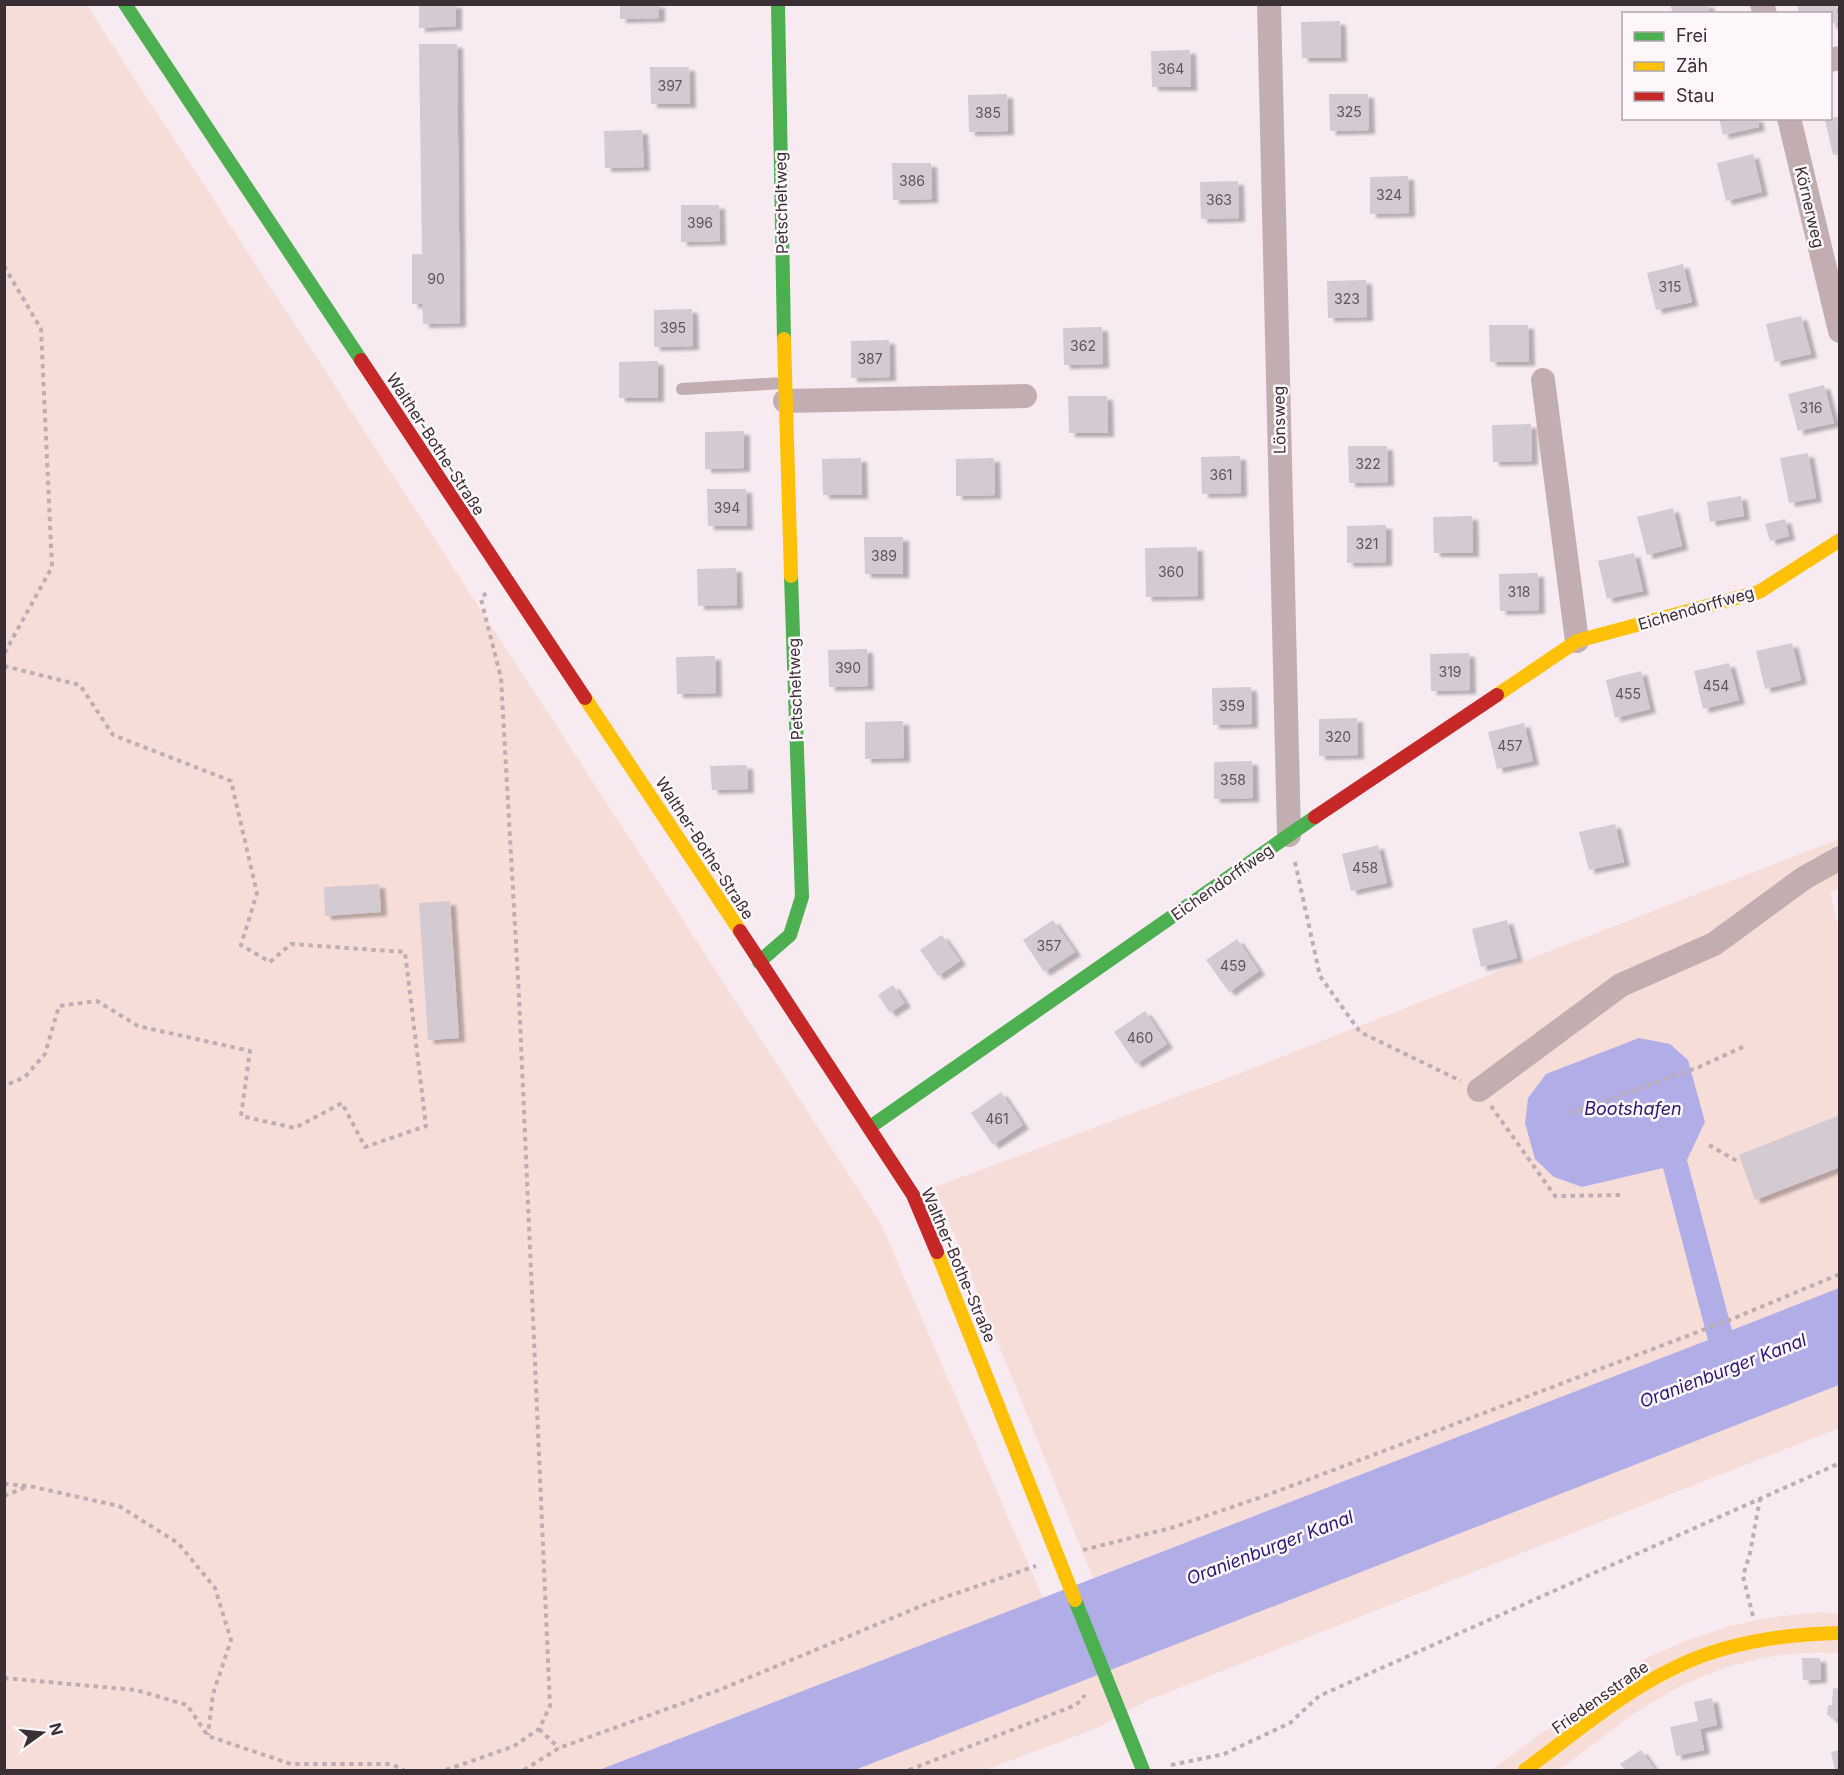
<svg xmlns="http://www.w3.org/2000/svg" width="1844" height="1775" viewBox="0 0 1844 1775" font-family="Inter,sans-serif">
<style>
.green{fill:#f7ddd8}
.water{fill:#b1ade7}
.building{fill:#d3cad2;filter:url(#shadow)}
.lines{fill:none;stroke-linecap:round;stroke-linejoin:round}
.path{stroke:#beaeb1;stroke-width:4;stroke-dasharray:4.5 4.5;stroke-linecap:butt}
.lane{stroke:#c2aeb0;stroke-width:12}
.street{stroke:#c2aeb0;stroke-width:24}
.fast{stroke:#4caf50;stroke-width:14}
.slow{stroke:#ffc107;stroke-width:14}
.jam{stroke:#c62828;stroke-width:14}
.labels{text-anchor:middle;stroke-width:5;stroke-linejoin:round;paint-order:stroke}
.number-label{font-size:14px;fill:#60565c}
.street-label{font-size:16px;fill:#3a2f35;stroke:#fdf7fb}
.water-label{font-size:18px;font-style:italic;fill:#2b1974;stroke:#fdf7fb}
</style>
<defs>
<filter id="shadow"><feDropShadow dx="6" dy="4" stdDeviation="1.5" flood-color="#0004"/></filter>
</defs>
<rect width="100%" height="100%" fill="#f7eaf1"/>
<g class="green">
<polygon points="86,4 881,1224 1043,1598 599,1770 5,1770 4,5"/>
<polygon points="1839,839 1839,888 1830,892 1840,934 1839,1288 1732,1330 1687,1160 1705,1122 1546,1074 1528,1098 1525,1123 1582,1187 1663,1168 1709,1340 1093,1578 935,1187 1233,1076 1532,958"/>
<polygon points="1839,1385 1839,1428 1146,1701 1097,1728 985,1770 855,1770"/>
<path d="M1822,1612l17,2v39c-81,-5 -156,24 -221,72 -11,8 -54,44 -63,45 -15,4 -48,0 -64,0l154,-111 40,-18 45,-15 43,-9z"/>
</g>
<polygon class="water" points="1639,1038 1670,1044 1688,1060 1705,1122 1687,1160 1732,1330 1839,1288 1839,1385 855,1770 599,1770 1708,1340 1663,1168 1582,1187 1554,1177 1535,1159 1525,1123 1528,1098 1546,1074"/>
<g class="building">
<polygon points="419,4 456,4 456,26 419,28"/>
<polygon points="620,4 659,4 659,18 620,19"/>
<polygon points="1670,4 1708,4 1710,14 1673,14"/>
<polygon points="1797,4 1835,4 1839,22 1830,24 1830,14 1799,14"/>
<polygon points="1340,21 1341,58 1302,58 1301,22"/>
<polygon points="419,44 457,44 460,323 423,324 422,304 412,304 412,254 422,254"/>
<polygon points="1190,50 1191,87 1152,87 1151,51"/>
<polygon points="650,67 689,67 690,104 651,104"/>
<polygon points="1007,94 1008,131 969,132 968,95"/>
<polygon points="1329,94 1368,94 1369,130 1330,131"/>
<polygon points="1840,116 1840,154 1833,155 1825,120"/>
<polygon points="1719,118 1757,118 1759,127 1723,135"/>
<polygon points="642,130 644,167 605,168 604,131"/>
<polygon points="1753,154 1762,192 1726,201 1717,163"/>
<polygon points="892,163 931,163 932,199 893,200"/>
<polygon points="1408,176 1409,213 1370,214 1370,177"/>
<polygon points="1238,181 1239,218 1201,219 1200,182"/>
<polygon points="681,205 719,205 720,241 681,242"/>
<polygon points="1683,264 1692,302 1656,310 1647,273"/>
<polygon points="1366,280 1367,317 1328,318 1327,281"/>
<polygon points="692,309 693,346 654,347 654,310"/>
<polygon points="1801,316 1811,354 1775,362 1766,324"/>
<polygon points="1489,325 1528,325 1529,362 1490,362"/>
<polygon points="1102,327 1103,364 1064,365 1063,328"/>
<polygon points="889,340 890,377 851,378 851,341"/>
<polygon points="658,361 658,398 619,398 619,362"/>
<polygon points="1824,385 1834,423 1798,431 1788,394"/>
<polygon points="1068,396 1107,396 1108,433 1069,433"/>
<polygon points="1531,424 1532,461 1493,462 1492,425"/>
<polygon points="744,431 744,468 705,469 705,432"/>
<polygon points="1348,446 1387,446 1388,482 1349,483"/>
<polygon points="1808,453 1816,498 1789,503 1780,458"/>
<polygon points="1240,456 1241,493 1202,494 1201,457"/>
<polygon points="861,458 862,495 823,495 822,459"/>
<polygon points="994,458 995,495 956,496 956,459"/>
<polygon points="707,489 746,489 747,526 708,526"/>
<polygon points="1741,496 1744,516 1710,522 1707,502"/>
<polygon points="1673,508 1682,546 1647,555 1637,517"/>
<polygon points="1472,516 1473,553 1434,553 1433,517"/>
<polygon points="1785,519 1789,536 1770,541 1765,524"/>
<polygon points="1386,525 1386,562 1347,563 1347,526"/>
<polygon points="864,537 903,537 903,574 865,574"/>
<polygon points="1197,547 1198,596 1146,597 1145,548"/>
<polygon points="1634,553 1643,591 1607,599 1598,561"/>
<polygon points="736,568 737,605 698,606 697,569"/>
<polygon points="1538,573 1539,610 1500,611 1499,574"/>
<polygon points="1792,643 1801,680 1765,689 1756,651"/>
<polygon points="867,649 868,686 829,687 828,650"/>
<polygon points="1469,653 1470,690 1431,691 1430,654"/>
<polygon points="715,656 716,693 677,694 676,657"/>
<polygon points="1729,663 1739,700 1703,709 1694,671"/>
<polygon points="1641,671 1650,709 1615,718 1606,680"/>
<polygon points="1251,687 1252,724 1213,725 1212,688"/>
<polygon points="1357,718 1358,755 1319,756 1319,719"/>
<polygon points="903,721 904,758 865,759 865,722"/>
<polygon points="1524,723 1533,761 1497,769 1488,732"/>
<polygon points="1252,761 1253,798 1214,799 1214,762"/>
<polygon points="747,765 748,789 712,790 710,766"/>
<polygon points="1615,824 1624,862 1589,870 1579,832"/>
<polygon points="1378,845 1387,883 1351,891 1342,854"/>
<polygon points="379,884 381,912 325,916 324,887"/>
<polygon points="450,901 459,1038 428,1040 419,903"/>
<polygon points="1053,920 1075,952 1044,972 1023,940"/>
<polygon points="1507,920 1517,958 1481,967 1472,929"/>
<polygon points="942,935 960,961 938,976 920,950"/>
<polygon points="1237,939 1259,971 1229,992 1206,960"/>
<polygon points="893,985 905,1003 890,1013 878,995"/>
<polygon points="1145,1011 1167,1044 1136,1064 1114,1032"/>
<polygon points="1001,1092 1023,1125 993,1145 971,1113"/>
<polygon points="1840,1115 1840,1167 1755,1200 1739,1155"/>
<polygon points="1802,1658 1820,1658 1821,1679 1803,1680"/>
<polygon points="1833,1688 1840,1689 1840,1719 1830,1718 1830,1716 1827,1715 1828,1705 1832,1705"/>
<polygon points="1712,1698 1717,1725 1700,1729 1704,1750 1676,1756 1670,1727 1698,1721 1694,1702"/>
<polygon points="1641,1750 1655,1770 1625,1770 1620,1764"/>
<polygon points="1840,1750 1840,1770 1835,1770 1831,1752"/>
</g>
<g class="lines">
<g class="path">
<polyline points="4,266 41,329 52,567 4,654"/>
<polyline points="4,666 80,685 113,735 231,781 257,893 241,945 270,962 291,944 405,952 426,1126 365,1147 342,1103 295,1128 241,1116 250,1051 138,1026 97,1001 59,1006 45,1054 25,1077 4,1086"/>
<polyline points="1295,862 1320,976 1360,1032 1461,1081"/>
<polyline points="1491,1106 1555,1196 1624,1195"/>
<polyline points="1571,1113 1699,1067 1745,1046"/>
<polyline points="1709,1145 1737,1161"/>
<polyline points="4,1484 29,1486 119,1506 178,1543 215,1588 231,1640 213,1694 208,1735"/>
<polyline points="4,1496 26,1487"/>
<polyline points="1083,1550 1171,1528 1270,1494 1732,1319 1840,1274"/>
<polyline points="1753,1616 1743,1576 1750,1553 1760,1499"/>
<polyline points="4,1678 136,1690 187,1705 208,1736 291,1764 391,1764 404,1770"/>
<polyline points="539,1729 559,1748"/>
<polyline points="1171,1765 1224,1754 1290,1723 1319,1696 1840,1463"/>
<polyline points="446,1770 514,1746 539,1729 550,1706 519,997 501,678 481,599 486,593"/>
<polyline points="524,1770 559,1748 719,1690 931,1602 1036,1566"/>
<polyline points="909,1770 1076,1705 1085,1695"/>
</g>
<polyline class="lane" points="682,389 783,383"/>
<g class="street">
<polyline points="1269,4 1289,835"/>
<polyline points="1762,4 1765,14"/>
<polyline points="1830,60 1840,58"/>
<polyline points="1789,118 1840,331"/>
<polyline points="1543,380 1577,641"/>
<polyline points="785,401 1025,396"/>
<polyline points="1479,1090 1621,985 1714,944 1804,878 1840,858"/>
</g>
<g class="fast">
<polyline points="125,4 361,360"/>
<polyline points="778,4 784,339"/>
<polyline points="759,962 790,935 802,897 791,576"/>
<polyline points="870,1127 1315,817"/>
<polyline points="1075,1600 1143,1770"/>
</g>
<g class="slow">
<polyline points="784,339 791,576"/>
<polyline points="1497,695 1577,641 1759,592 1840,540"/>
<polyline points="585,698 740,931"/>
<polyline points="937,1252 1075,1600"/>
<path d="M1525,1770c49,-36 96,-77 151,-103 51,-25 108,-33 164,-34"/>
</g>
<g class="jam">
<polyline points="361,360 585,698"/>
<polyline points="1315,817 1497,695"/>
<polyline points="740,931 913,1195 937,1252"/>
</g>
</g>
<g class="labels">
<g class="number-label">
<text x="1171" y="74">364</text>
<text x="670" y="91">397</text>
<text x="1349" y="117">325</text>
<text x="988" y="118">385</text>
<text x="912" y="186">386</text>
<text x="1389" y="200">324</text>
<text x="1219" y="205">363</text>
<text x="700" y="228">396</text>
<text x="436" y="284">90</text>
<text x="1670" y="292">315</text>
<text x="1347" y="304">323</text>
<text x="673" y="333">395</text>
<text x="1083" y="351">362</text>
<text x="870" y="364">387</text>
<text x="1811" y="413">316</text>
<text x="1368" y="469">322</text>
<text x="1221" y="480">361</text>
<text x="727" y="513">394</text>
<text x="1367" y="549">321</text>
<text x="884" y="561">389</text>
<text x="1171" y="577">360</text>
<text x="1519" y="597">318</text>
<text x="848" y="673">390</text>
<text x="1450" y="677">319</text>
<text x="1716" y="691">454</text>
<text x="1628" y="699">455</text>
<text x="1232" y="711">359</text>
<text x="1338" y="742">320</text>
<text x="1510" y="751">457</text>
<text x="1233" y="785">358</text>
<text x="1365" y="873">458</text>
<text x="1049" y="951">357</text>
<text x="1233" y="971">459</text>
<text x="1140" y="1043">460</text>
<text x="997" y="1124">461</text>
</g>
<g class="street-label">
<text transform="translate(781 203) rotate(-91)" y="6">Petscheltweg</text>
<text transform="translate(1810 207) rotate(77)" y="6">Körnerweg</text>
<text transform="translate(1279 420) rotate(-91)" y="6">Lönsweg</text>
<text transform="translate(436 444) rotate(57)" y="6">Walther-Bothe-Straße</text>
<text transform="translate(1696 608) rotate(-16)" y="6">Eichendorffweg</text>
<text transform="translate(795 689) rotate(-92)" y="6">Petscheltweg</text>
<text transform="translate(705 848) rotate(57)" y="6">Walther-Bothe-Straße</text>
<text transform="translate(1222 882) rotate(-35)" y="6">Eichendorffweg</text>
<text transform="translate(959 1265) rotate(67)" y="6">Walther-Bothe-Straße</text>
<text transform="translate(1600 1697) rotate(-35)" y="6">Friedensstraße</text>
</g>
<g class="water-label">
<text x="1633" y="1115">Bootshafen</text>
<text transform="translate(1723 1371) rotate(-21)" y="6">Oranienburger Kanal</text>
<text transform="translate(1270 1548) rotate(-21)" y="6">Oranienburger Kanal</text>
</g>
</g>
<rect width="1844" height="1775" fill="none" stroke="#3a2f35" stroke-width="12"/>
<rect x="1622" y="12" width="210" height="108" fill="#fdf7fb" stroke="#afa7ac" stroke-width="1.5"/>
<rect x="1634" y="32" width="30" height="9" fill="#4caf50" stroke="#afa7ac" stroke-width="1.5"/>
<text x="1676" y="42" font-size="18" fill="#3a2f35">Frei</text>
<rect x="1634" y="62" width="30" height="9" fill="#ffc107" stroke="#afa7ac" stroke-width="1.5"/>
<text x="1676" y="72" font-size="18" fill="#3a2f35">Zäh</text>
<rect x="1634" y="92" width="30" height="9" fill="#c62828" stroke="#afa7ac" stroke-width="1.5"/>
<text x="1676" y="102" font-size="18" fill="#3a2f35">Stau</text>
<g transform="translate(42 1733) rotate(75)" stroke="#fdf7fb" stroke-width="4.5" paint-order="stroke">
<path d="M0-4.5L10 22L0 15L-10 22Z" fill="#3a2f35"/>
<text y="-9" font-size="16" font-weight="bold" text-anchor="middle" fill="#3a2f35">N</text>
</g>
</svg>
